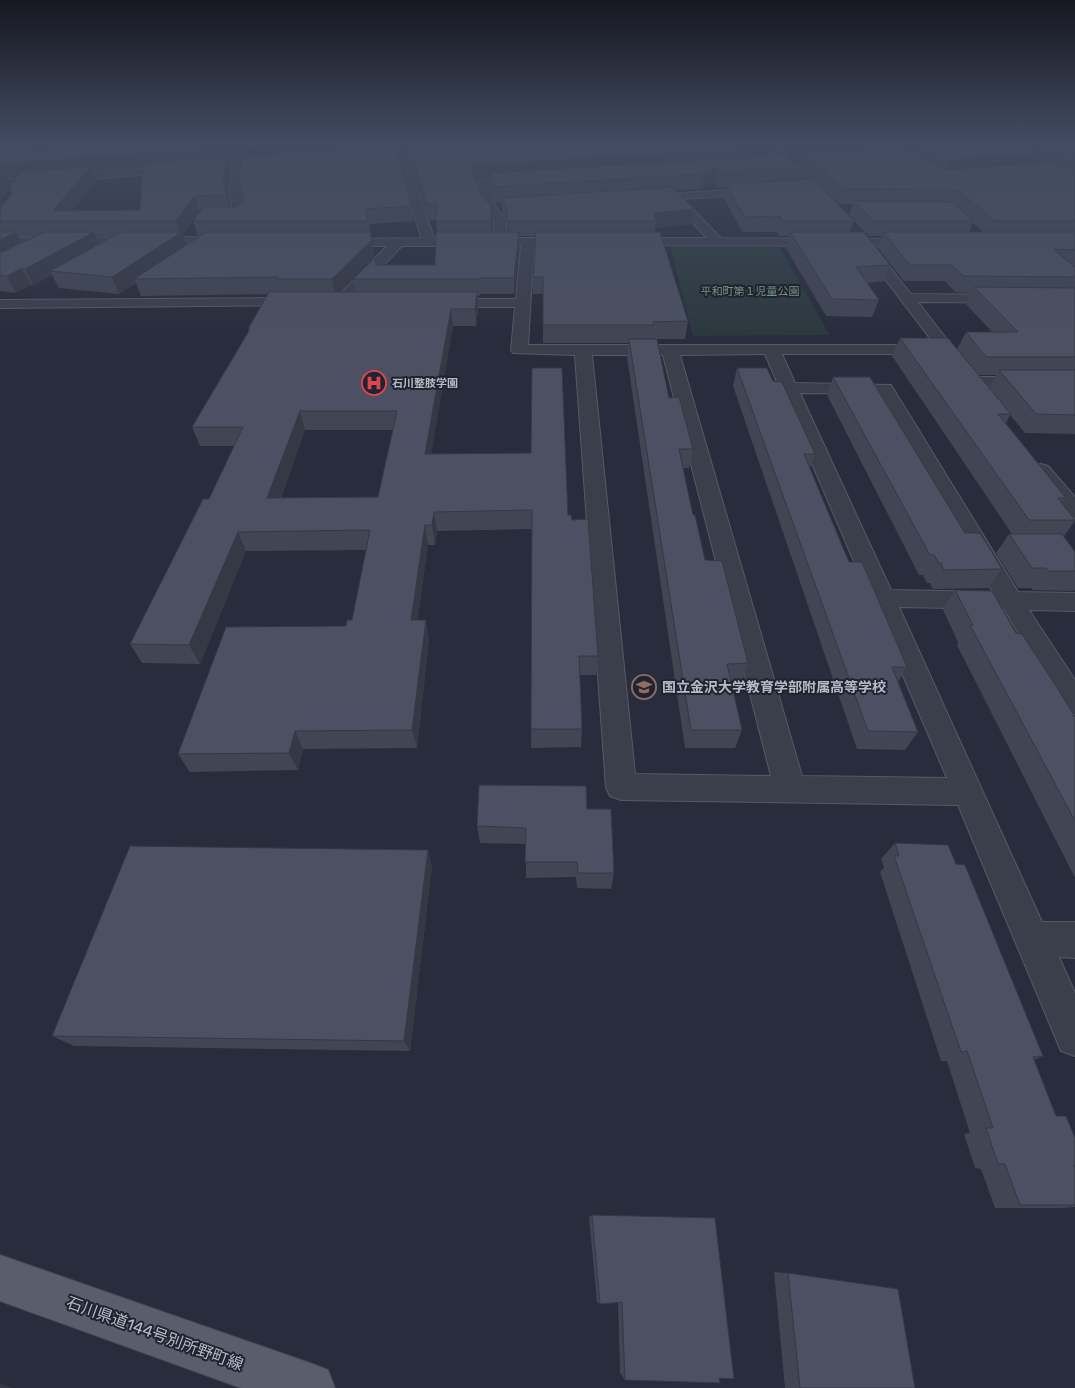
<svg xmlns="http://www.w3.org/2000/svg" width="1075" height="1388" viewBox="0 0 1075 1388" font-family="Rubik,'Noto Sans JP',sans-serif">
<style>
.green{fill:#2b393e}
.lines{fill:none;stroke-linecap:round;stroke-linejoin:round}
.minor-casing{stroke:#565a67;stroke-width:2}
.major-casing{stroke:#444855;stroke-width:2}
.minor{fill:#3b3f4c;fill-rule:evenodd}
.major{fill:#5a5d6c;fill-rule:evenodd}
.wall{fill:#414554;fill-rule:evenodd}
.shaded-wall{fill:#353845}
.building{fill:#4c5062;stroke:#353845;fill-rule:evenodd}
.labels{text-anchor:middle;stroke-width:4;stroke-linejoin:round;paint-order:stroke}
.far-park-label{font-size:11px;fill:#719581;stroke:#202431}
.far-poi-label{font-size:11px;font-weight:bold;fill:#b7bac7;stroke:#202431;text-anchor:start}
.poi-label{font-size:14px;font-weight:bold;fill:#b7bac7;stroke:#202431;text-anchor:start}
.near-street-label{font-size:16px;fill:#b7bac7;stroke:#202431}
</style>
<rect width="100%" height="100%" fill="#282c3c"/>
<polygon class="green" points="670,246 779,247 830,335 693,336"/>
<g class="lines">
<defs>
<g id="minor">
<polygon points="211,143 263,143 258,146 244,147 244,161 278,158 283,161 278,164 244,167 241,192 246,216 244,219 212,220 206,216 212,212 233,212 229,192 233,168 0,186 0,180 234,161 234,147 194,150 189,147 194,144"/>
<polygon points="295,143 305,143 312,159 311,161 303,161"/>
<path d="M390,143h10l4,6 41,-3 5,3 -5,3 -38,3 27,83h59l1,-17 -10,-13 -9,-25 6,-3 46,-3 5,3 -1,2 -43,4 8,21 10,14v17h68l6,4 -6,4h-40l-6,99h407l-75,-99 -238,-1 -1,-3 1,-3 5,-1h80l-36,-38h-32l-2,-2 2,-2 4,-1 124,-7 2,2 -6,3 -80,6 38,39 200,1 1,3 -1,3 -5,1h-43l38,48 164,1v8l-157,-1 44,57 -2,4c-12,2 -15,-4 -21,-12l-7,3h-150l13,29 96,2 127,207 57,1v18l-46,-1 46,70v34l-10,-3 -61,-102 -105,-2 143,315h33v36l-16,-1 16,36v63l-14,-5 -103,-246 -337,-5 -11,-4 -4,-9 -31,-432 -62,-2 -2,-3 4,-43h-74l-5,-1 -2,-3 2,-3 5,-1h75l5,-53h-119l-57,59h-10l-2,-3 2,-3 52,-53h-53l-5,-1 -1,-3 1,-3 92,-1 -24,-83 -39,3 -5,-3 5,-3 36,-3zM765,354l182,424 -145,-2 -122,-421zM592,355h71l108,421 -136,-2zM800,393l79,1 114,198 -102,-2z"/>
<polygon points="750,143 761,143 818,185 835,203 837,205 835,207 827,207 810,189"/>
<polygon points="229,237 234,238 235,241 234,244 0,246 0,238"/>
<polygon points="300,298 305,299 307,302 305,305 0,308 0,300"/>
<polygon points="971,377 1075,377 1075,387 965,386 962,382 965,378"/>
<polygon points="1041,464 1048,466 1075,497 1075,518 1067,516 1031,470 1034,466"/>
</g>
<polygon id="major" points="0,1255 310,1363 328,1370 335,1388 241,1388 0,1301"/>
</defs>
<use href="#minor" class="minor-casing"/>
<use href="#major" class="major-casing"/>
<use href="#minor" class="minor"/>
<use href="#major" class="major"/>
</g>
<g class="wall">
<path d="M0,143h230l2,6v11l-4,1 3,10 -4,21 3,15h6l90,-57 -7,-7h72l21,63 2,15 -45,3 5,32 -35,36h17l-3,-13 23,-14h59l2,-33 -1,-12h-6l-20,-62 -2,-10h-3l-4,-5h674v123h-2l2,1v167l-50,-1 -15,-18 -4,8 60,75 -4,5 13,16v2l-11,15 11,16v37l-2,2 -40,-1 -2,-2h-13l-22,-35 13,-19h3l-120,-178 8,-18 57,11 9,-17h26l-26,-28 5,-11 -16,-1 -10,-11h-41l-26,-33 4,-12h-13l-20,-20 4,-12h-14l-22,-22 37,39 -4,11 40,33 -6,16 -17,2 12,17 -7,17 -46,-1 -40,-68 3,-12h-10l-2,-4h-35l-18,-34 2,-11 -8,1 -3,-6 -14,7 -26,1 19,19 -2,15 -37,4v4l33,89 -3,18h-28l12,59 24,51 -4,19h-6l10,47 12,45 43,103 -6,19h-11l11,48 -7,18h-50l-58,-391 2,-14h-86v-49h-10v-17l2,-41h-16v12l-5,46h-34l-1,2h-2l1,13 -2,17h-23l-22,127 137,62 4,5 26,136 -2,19h-16l2,54 -1,18 -50,1 1,-219 -95,2 -2,14h-7l-11,75 12,19 -12,109 -114,1 -5,21 -108,2 -12,-18 168,-128 6,-6 14,-70 -120,1 -46,113 -58,-1 -12,-19 79,-145 25,-53h-34l-8,-19 57,-95 -1,-3 20,-35 -127,2 -5,-13 -17,11 -60,-6 -7,-13 -19,10h-2l-15,8 -16,-2zM771,148l10,7 -12,1zM917,148l-2,7 -11,-6zM800,158l-2,8 -10,-7zM1033,159l8,4 -11,1zM143,167l-3,43h-68l24,-29 -4,-10zM801,170l12,9h-14zM17,177l-6,9 -4,-8zM490,178l1,10 4,14h7v11l5,7 1,12h-17l1,-10 -1,-16 -10,-12 -5,-14 1,-1zM10,189l2,5 -9,10 -2,-3zM199,211h1l-7,10 5,15h2l-13,9 -4,-11zM973,223l10,9h-14zM96,236h17l-14,8zM19,237h15l-12,6zM979,375h17l-7,13zM305,430h88l-15,67 -97,1z"/>
<polygon points="737,368 773,381 815,454 810,469 849,562 907,667 898,682 918,732 905,750 857,749 733,386"/>
<polygon points="833,377 965,533 1002,569 989,588 933,589 930,583 927,583 923,575 919,575 827,395"/>
<polygon points="955,590 1016,633 1075,717 1075,878 957,645 958,642 943,610"/>
<polygon points="587,809 614,873 611,889 577,888 576,877 526,878 526,844 480,843 477,826"/>
<polygon points="895,843 956,864 1043,1056 1034,1060 1056,1116 1075,1138 1075,1167 1074,1167 1075,1207 1062,1208 995,1208 981,1169 975,1168 964,1134 970,1133 947,1061 941,1061 880,872 884,868 881,859"/>
<polygon points="432,866 410,1051 74,1046 52,1036"/>
<polygon points="592,1215 719,1378 625,1380 620,1373 618,1303 600,1304 597,1302 589,1217"/>
<polygon points="774,1272 788,1273 915,1388 785,1388"/>
</g>
<g class="shaded-wall">
<polygon points="34,143 138,143 43,154 30,146"/>
<polygon points="230,143 232,149 232,160 228,161 231,171 227,192 231,210 226,195 223,177 226,161 92,171 96,181 64,221 53,211 86,172 7,178 11,187 1,201 4,207 0,211 0,164"/>
<polygon points="328,143 391,143 392,148 329,153"/>
<polygon points="404,143 471,143 408,144 408,148 405,148"/>
<polygon points="823,143 947,143 918,145 917,148 806,157 801,154 800,158 786,159 789,146"/>
<polygon points="965,143 1002,143 963,149"/>
<polygon points="1039,146 1029,168 943,174 949,160 1031,150"/>
<polygon points="771,147 768,160 490,173 490,178 477,179 473,184 472,169 476,165"/>
<polygon points="717,168 715,182 701,189 704,174"/>
<polygon points="194,196 199,211 183,234 188,248 134,279 136,283 119,294 112,277 180,233 176,221"/>
<polygon points="491,206 492,222 491,236"/>
<polygon points="694,209 692,224 655,228 656,221 654,213"/>
<polygon points="16,232 24,248 0,261 0,240"/>
<polygon points="94,232 101,248 50,271 52,275 33,285 25,269"/>
<polygon points="519,232 519,248 514,294 514,278"/>
<polygon points="372,240 374,256 335,296 332,279"/>
<polygon points="22,268 31,285 16,293 7,276"/>
<polygon points="477,292 478,309 476,326 475,309"/>
<polygon points="451,309 453,326 428,473 425,454"/>
<polygon points="300,411 305,430 274,517 267,498"/>
<polygon points="434,512 437,531 435,545 432,525"/>
<polygon points="425,525 428,545 415,639 411,620"/>
<polygon points="238,532 246,551 200,664 189,645"/>
<polygon points="426,620 429,639 417,748 412,730"/>
<polygon points="295,731 303,749 298,770 289,753"/>
<polygon points="428,850 432,866 410,1051 404,1041"/>
<polygon points="0,1383 12,1388 0,1388"/>
</g>
<g class="building">
<polygon points="9,143 34,143 30,146 37,150 127,143 228,143 228,147 0,164 0,145"/>
<polygon points="426,143 766,143 771,147 476,165 472,169 481,194 491,206 491,221 436,221 437,204 428,205 408,144"/>
<polygon points="785,143 823,143 789,146"/>
<polygon points="945,143 953,143 968,145 990,143 1075,143 1075,160 1039,146 1031,150 1035,154 949,160 918,145"/>
<polygon points="394,145 412,206 366,209 368,221 193,221 203,207 236,207 244,202 239,178 242,156"/>
<polygon points="898,146 946,170 1052,162 1075,171 1075,221 995,221 960,192 955,190 843,189 823,170 801,154"/>
<polygon points="783,155 801,168 720,173 717,168 704,174 495,187 490,173"/>
<polygon points="227,157 223,177 226,195 194,196 176,221 0,221 0,210 2,205 12,194 10,187 20,172 90,167 53,211 140,210 143,163"/>
<polygon points="0,173 4,173 0,178"/>
<polygon points="814,179 854,221 783,221 780,216 745,217 726,184"/>
<polygon points="672,187 694,209 654,213 656,221 507,221 507,206 502,198"/>
<polygon points="854,201 951,202 974,221 874,221"/>
<polygon points="0,232 16,232 0,240"/>
<polygon points="44,232 94,232 25,269 22,268 7,276 0,275 0,253"/>
<polygon points="121,232 182,232 112,277 50,271"/>
<polygon points="206,232 370,232 372,240 332,279 277,279 278,277 134,279"/>
<polygon points="436,232 519,232 514,278 479,278 478,279 353,279 375,258 376,265 435,265"/>
<polygon points="536,232 660,232 688,321 653,322 654,325 543,325 543,277 533,277"/>
<polygon points="790,232 864,232 890,265 856,267 879,300 832,299"/>
<polygon points="883,232 1075,232 1075,250 1053,249 1075,267 1075,277 963,276 952,265 910,265"/>
<polygon points="974,287 1075,288 1075,357 986,357 966,332 1018,332"/>
<path d="M269,292h208l-2,17h-24l-26,145 106,-1 1,-85h30l6,147h3l1,5 16,-1 10,137h-19l3,73h-51l1,-219 -98,2 -2,13h-7l-14,95h15l-14,110 -117,1 -6,22 -111,1 48,-127 120,-1 1,-6h5l18,-90 -132,2 -49,113 -59,-1 73,-145h6l34,-72h-51l58,-98h-2zM300,411h97l-19,86 -111,1z"/>
<polygon points="900,338 948,338 1011,414 998,414 1066,498 1058,498 1075,520 1029,520"/>
<polygon points="629,339 657,339 669,398 679,397 693,449 679,449 693,515 695,515 705,560 722,561 748,663 727,664 742,730 691,730"/>
<polygon points="737,368 767,368 773,381 782,382 815,454 804,454 849,562 862,562 907,667 892,667 918,732 868,731"/>
<polygon points="999,370 1075,370 1075,415 1036,414"/>
<polygon points="833,377 870,377 965,533 980,533 1002,569 944,570 941,563 939,563 934,555 930,555"/>
<polygon points="1009,534 1062,534 1075,552 1075,571 1048,571 1046,568 1032,568"/>
<polygon points="955,590 992,591 1016,633 1022,634 1058,689 1075,717 1075,821 970,625 973,625"/>
<polygon points="479,785 586,786 587,809 611,809 614,873 578,873 577,862 525,862 526,828 477,826"/>
<polygon points="895,843 948,845 956,864 965,865 1043,1056 1033,1057 1056,1116 1066,1116 1075,1138 1075,1165 1074,1165 1075,1168 1075,1205 1020,1205 1005,1164 998,1164 986,1128 993,1128 967,1051 961,1052 894,856 899,856"/>
<polygon points="130,846 428,850 404,1041 52,1036"/>
<polygon points="592,1215 715,1218 734,1379 719,1378 720,1383 625,1380 622,1302 600,1304"/>
<polygon points="788,1273 898,1289 915,1388 800,1388"/>
</g>
<linearGradient id="sky" x2="0" y2="1"><stop stop-color="#161821"/><stop offset="0.42" stop-color="#424b61"/><stop offset="1" stop-color="#424b61" stop-opacity="0"/></linearGradient>
<rect width="1075" height="337" fill="url(#sky)"/>
<defs>
<symbol id="hospital-ring" viewBox="-11 -11 22 22"><circle r="9.5" fill="#202431" stroke="#e0444e" stroke-width="1.5"/><path d="M-5-5h3v3.5h4V-5h3V5h-3V1.5h-4V5h-3Z" fill="#e0444e"/></symbol>
<symbol id="school-ring" viewBox="-11 -11 22 22"><circle r="9.5" fill="#202431" stroke="#8d6e63" stroke-width="1.5"/><path d="M0-5L7-2L0 1L-7-2ZM-4 1L0 2.5L4 1V4Q0 6-4 4Z" fill="#8d6e63"/></symbol>
</defs>
<g fill-rule="evenodd">
<use href="#hospital-ring" x="360" y="369" width="28" height="28"/>
<use href="#school-ring" x="630" y="673" width="28" height="28"/>
</g>
<g class="labels">
<g class="far-park-label">
<text x="750" y="295">平和町第１児童公園</text>
</g>
<g class="far-poi-label">
<text x="392" y="387">石川整肢学園</text>
</g>
<g class="poi-label">
<text x="662" y="692">国立金沢大学教育学部附属高等学校</text>
</g>
<g class="near-street-label">
<text transform="translate(155 1333) rotate(20)" y="6">石川県道144号別所野町線</text>
</g>
</g>
</svg>
